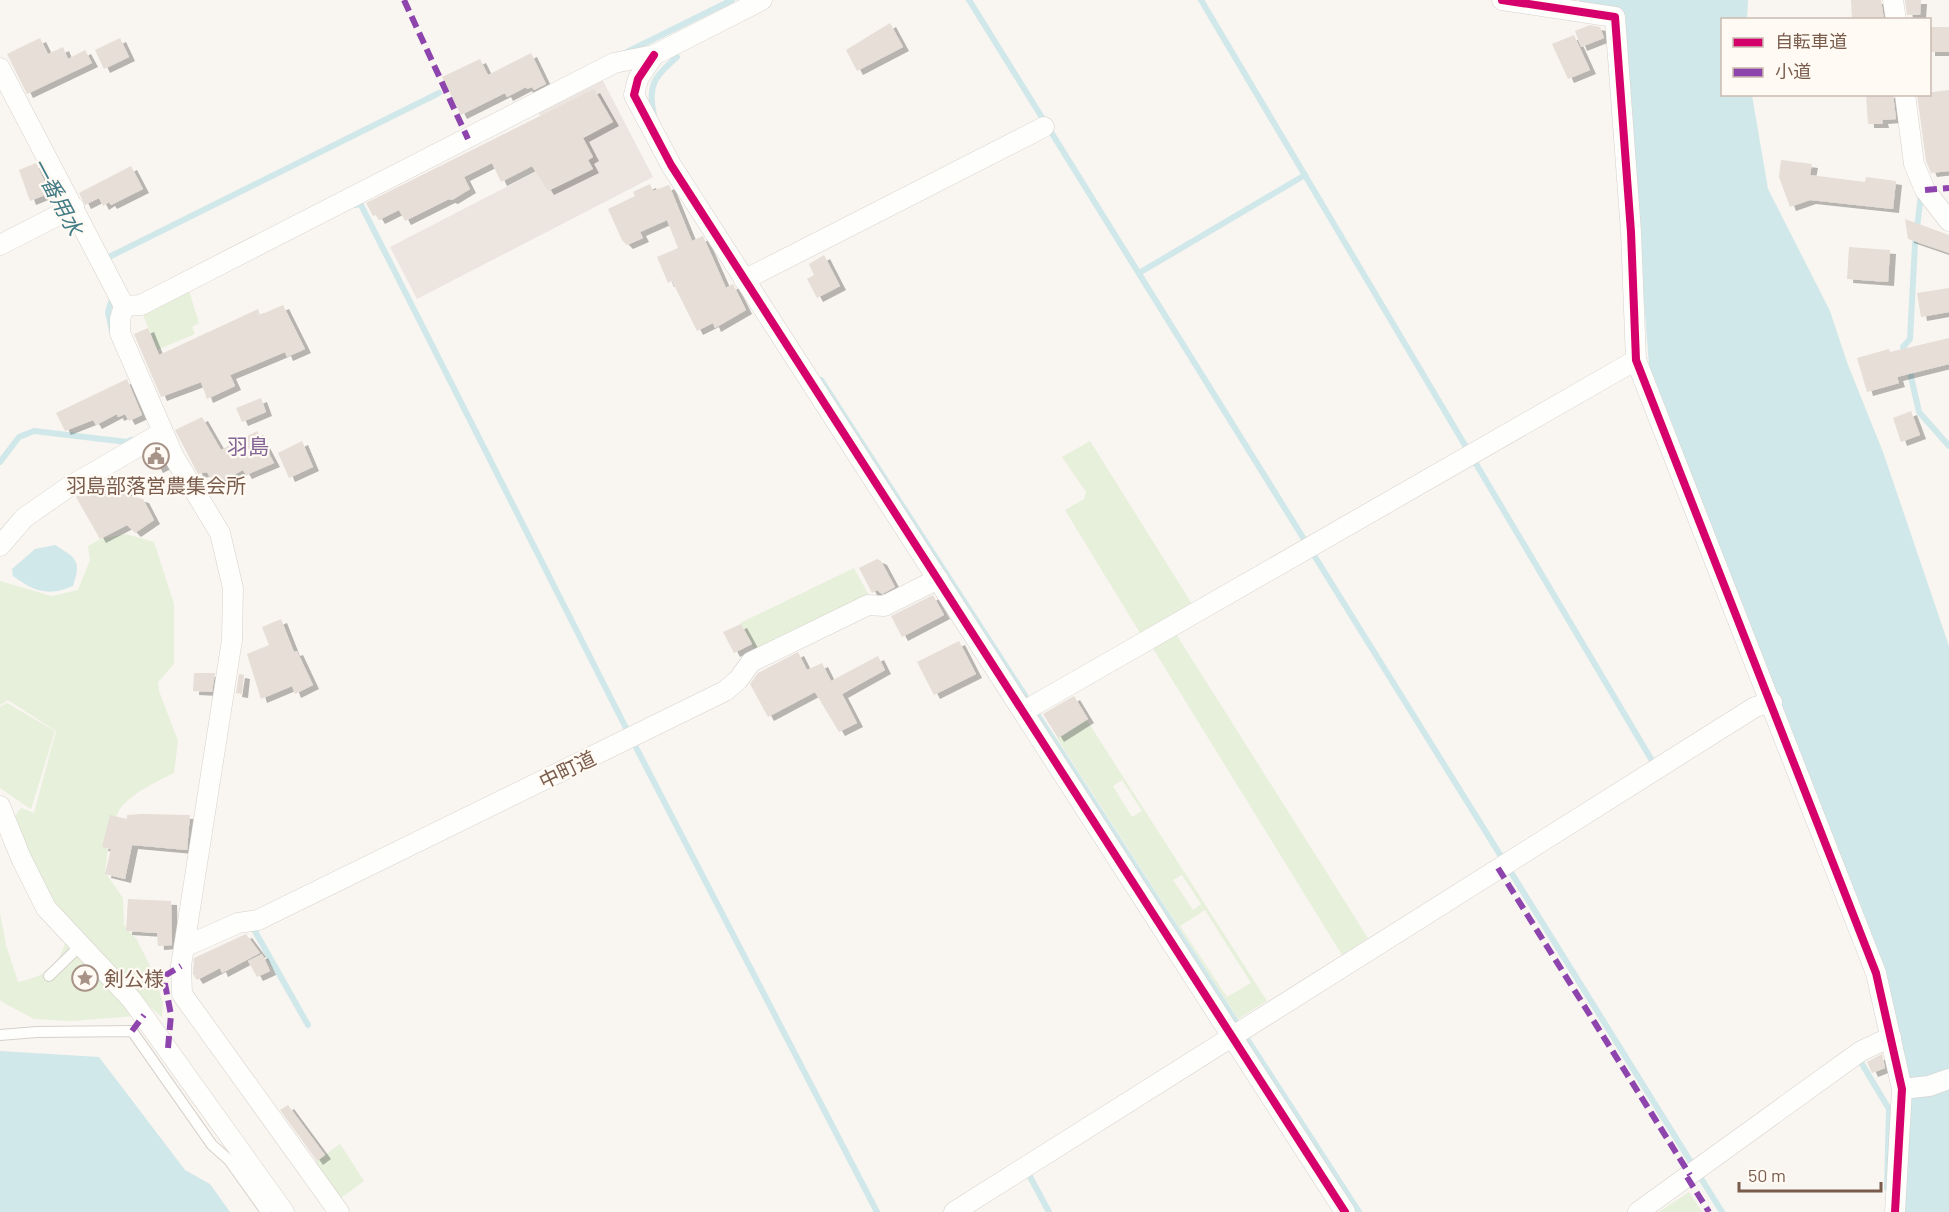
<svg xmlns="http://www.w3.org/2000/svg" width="1949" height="1212" font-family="Barlow,'Noto Sans JP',sans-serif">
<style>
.industrial{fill:#ede5e0}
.green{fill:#e7f0db;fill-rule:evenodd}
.water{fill:#d0e8ea}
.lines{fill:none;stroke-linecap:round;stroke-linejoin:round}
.stream{stroke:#d0e8ea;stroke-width:6}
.building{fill:#e6ded7;filter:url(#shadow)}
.service-casing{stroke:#d7d1cb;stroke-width:12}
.minor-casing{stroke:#d7d1cb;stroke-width:21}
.service{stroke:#fefefd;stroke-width:10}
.minor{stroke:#fefefd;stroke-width:20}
.quiet{stroke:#8e44ad;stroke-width:6;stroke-dasharray:12 6;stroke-linecap:butt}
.cycleway-casing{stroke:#fffaf3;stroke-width:11}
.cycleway{stroke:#d6006c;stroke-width:8}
.labels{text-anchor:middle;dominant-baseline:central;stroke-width:4.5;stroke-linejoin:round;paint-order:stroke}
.poi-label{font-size:20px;fill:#7a5c4d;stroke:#fffaf3}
.street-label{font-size:20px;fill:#7a5c4d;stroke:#fffaf3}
.water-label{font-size:21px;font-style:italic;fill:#437c86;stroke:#fffaf3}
.neighbourhood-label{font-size:21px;fill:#846695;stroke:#fffaf3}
</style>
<defs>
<filter id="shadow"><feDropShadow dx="6" dy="4" stdDeviation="0" flood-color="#0004"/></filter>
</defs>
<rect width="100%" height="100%" fill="#f9f5f0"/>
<polygon class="industrial" points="601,77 653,177 417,299 390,247 562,158 537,110"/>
<g class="green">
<polygon points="189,291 199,323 192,327 195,334 157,350 143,314"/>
<polygon points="1090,441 1192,604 1140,633 1065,510 1084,499 1086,492 1062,457"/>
<path d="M126,534L154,542L174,604V664L158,682L159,691L178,741L174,773C159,780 129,795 120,809C109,825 108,853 105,872L123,898L124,925L137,940L154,974L163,1003L162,1017C128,989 92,955 64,919C42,890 28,854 12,821L21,808L34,813L56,731L8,700L0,705V581L52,596L78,590L90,560L88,546L100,539Z"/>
<polygon points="854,568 871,599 756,653 740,623"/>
<polygon points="1176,634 1368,938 1342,955 1152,647"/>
<polygon points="7,703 55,731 31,809 0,788 0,707"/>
<path d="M1086,719L1267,1001L1238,1019L1057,738ZM1122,780L1142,811L1132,817L1113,786ZM1182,875L1201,904L1193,910L1173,880ZM1205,910L1251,983L1227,997L1180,926Z"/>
<path d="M0,913L6,945L18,982C48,975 58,968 67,937L137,1016L71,1021L34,1019L2,1002L0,1000Z"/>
<polygon points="340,1144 364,1181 337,1201 311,1165"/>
<polygon points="1689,1192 1702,1212 1659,1212"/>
</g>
<g class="water">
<polygon points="1579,0 1748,0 1747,19 1722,20 1722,94 1752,95 1768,189 1830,311 1848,365 1883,452 1949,646 1949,1212 1903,1212 1908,1079 1888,981 1649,365 1621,11 1580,3"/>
<path d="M55,545C76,558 82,560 73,586C47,597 34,591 13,576L12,569L35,549Z"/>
<polygon points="0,1051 99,1057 185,1170 210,1184 230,1212 0,1212"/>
</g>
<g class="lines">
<g class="stream">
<polyline points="969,0 1722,1212"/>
<polyline points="1201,0 1654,764"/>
<polyline points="625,53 732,0"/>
<path d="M654,115C647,85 655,76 677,57"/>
<polyline points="356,205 360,203 628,732 877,1212"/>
<polyline points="105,259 439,93"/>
<polyline points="1139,273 1305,175"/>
<polyline points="111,302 108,312 112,331"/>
<polyline points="1906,355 1903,347 1910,339 1915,244 1921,195"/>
<polyline points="1909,368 1919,412 1949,446"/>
<polyline points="821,380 1359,1212"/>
<polyline points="0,462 19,437 34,431 127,442 131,440"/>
<polyline points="252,926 308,1025"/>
<polyline points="1859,1059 1889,1109 1887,1188"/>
<polyline points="1028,1173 1049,1212"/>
</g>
</g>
<g class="building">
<polygon points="1851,0 1881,0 1884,20 1852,20"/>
<polygon points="1905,0 1921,0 1920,15 1907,15"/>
<polygon points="890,23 903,47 857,71 846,50"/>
<polygon points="1590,25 1600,27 1604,38 1581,47 1575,31"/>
<rect x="1929" y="27" width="20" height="25"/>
<polygon points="1574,35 1590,70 1568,79 1552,44"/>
<polygon points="40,38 48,54 63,47 68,59 85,50 92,63 27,94 7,54"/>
<polygon points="120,38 129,57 104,69 95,50"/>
<polygon points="531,53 546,84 534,90 532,87 527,89 526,87 507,97 505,93 461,115 442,77 480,59 488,75"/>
<polygon points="594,89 613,122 583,138 593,157 588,160 593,169 548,191 532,166 501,182 492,163 464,177 470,189 452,200 449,199 405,221 399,210 379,220 376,215 373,216 366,203"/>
<polygon points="1949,90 1949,171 1931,173 1926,161 1917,94"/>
<polygon points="1866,94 1893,94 1896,119 1882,120 1883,124 1868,124"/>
<polygon points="1781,160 1812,164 1810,175 1865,182 1866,177 1896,181 1893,209 1810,200 1790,207 1779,177"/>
<polygon points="36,163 50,193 30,201 19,170"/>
<polygon points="131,166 143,189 111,205 109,202 103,206 99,198 85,205 79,193"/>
<polygon points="650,184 653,191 669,185 692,241 703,236 726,288 733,284 746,310 715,328 713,323 697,331 672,281 668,283 657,257 678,248 667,220 640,232 643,238 627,245 622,240 608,209 635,196 633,192"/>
<polygon points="1905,219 1949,235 1949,253 1908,239"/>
<polygon points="1849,247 1890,250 1888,282 1847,279"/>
<polygon points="824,255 840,286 817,298 807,279 814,275 809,264"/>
<polygon points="1949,288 1949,312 1921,317 1917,293"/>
<polygon points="283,305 305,349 287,357 285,352 230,375 235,386 207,399 201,382 161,397 134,334 148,328 159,355 258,309 260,315"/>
<polygon points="1949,338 1949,364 1897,377 1899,383 1867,392 1857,358 1889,349 1890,352"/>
<polygon points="127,379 142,415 129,421 125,414 118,417 117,414 96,425 93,420 65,431 56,413"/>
<polygon points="261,398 266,412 242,422 236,408"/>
<polygon points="1911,411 1920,435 1901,442 1893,418"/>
<polygon points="202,417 221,450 257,431 274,463 246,475 243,470 214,485 207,472 198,474 175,430"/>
<polygon points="302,441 313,467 289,478 278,453"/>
<polygon points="157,449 165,465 157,469 149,454"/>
<polygon points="100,482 103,487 119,492 127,488 131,496 143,499 154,520 135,533 127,525 100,539 76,497"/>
<polygon points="877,559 881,561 895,587 882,594 877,590 872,593 859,568"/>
<polygon points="933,595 944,615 902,637 891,616"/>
<polygon points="281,619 294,652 297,651 313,685 295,694 292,686 261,699 247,654 269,645 262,627"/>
<polygon points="741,624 752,644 734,653 723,632"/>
<polygon points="959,641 976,674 934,695 917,662"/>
<polygon points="798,652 807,670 822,663 831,681 878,656 885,670 842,694 857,723 839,732 815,692 768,717 750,684 758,673"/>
<polygon points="194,673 215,673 212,692 193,691"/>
<polygon points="239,674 244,675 242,694 236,693"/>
<polygon points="1074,696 1088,719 1058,738 1043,714"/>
<polygon points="142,814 190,815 187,850 132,845 125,879 105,874 111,849 102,847 110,815 127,819 127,815"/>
<polygon points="128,899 171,901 172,945 158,946 157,933 126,931"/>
<polygon points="246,934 260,953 222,973 220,968 197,980 193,974 194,958"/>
<polygon points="262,954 270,971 257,977 248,961"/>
<polygon points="1882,1054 1885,1068 1872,1073 1867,1062"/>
<polygon points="288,1105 325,1155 317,1161 280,1110"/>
</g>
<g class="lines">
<g class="service-casing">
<g id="service">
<polyline points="49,976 81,945"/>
<polyline points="0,1035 37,1032 132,1031 212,1145 229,1160 266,1212"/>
</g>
</g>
<g class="minor-casing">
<g id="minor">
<polyline points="1502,0 1615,17 1631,232 1636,360 1876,973 1902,1089 1895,1212"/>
<polyline points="1893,0 1896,20"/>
<polyline points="654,55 638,79 634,95 671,165 1345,1212"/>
<polyline points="0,68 124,306"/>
<polyline points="1905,94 1914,164 1925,190 1949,221"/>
<polyline points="0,245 74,207"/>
<polyline points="744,280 1044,127"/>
<polyline points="124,306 120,319 120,333 174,457 220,533 233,588 232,640 181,966 182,994 339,1212"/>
<polyline points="124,306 141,305 614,63 654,55 762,0"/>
<polyline points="0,546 24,518 67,488 163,432"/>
<polyline points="1024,711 1636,360"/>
<polyline points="0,806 21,858 46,908 132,1000 284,1212"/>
<polyline points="184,947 238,923 258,920 725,691 738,680 751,662 868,605 884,606 938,579"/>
<polyline points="1902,1089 1929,1086 1949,1079"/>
<polyline points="954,1212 1755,707 1772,702"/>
<polyline points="1638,1212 1861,1051 1891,1037"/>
</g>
</g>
<use href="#service" class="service"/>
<use href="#minor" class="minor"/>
<g class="quiet">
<polyline points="404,0 468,139"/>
<polyline points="1925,190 1949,188"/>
<polyline points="1498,868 1690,1175"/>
<polyline points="132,1031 144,1015"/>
<polyline points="168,1048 171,1015 165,984 166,975 181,966"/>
<polyline points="1687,1177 1709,1212"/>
</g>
<g class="cycleway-casing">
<g id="cycleway">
<polyline points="1502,0 1615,17 1631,232 1636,360 1876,973 1902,1089 1895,1212"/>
<polyline points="654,55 638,79 634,95 671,165 1345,1212"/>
</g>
</g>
<use href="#cycleway" class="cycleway"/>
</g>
<defs>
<g id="civic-ring" transform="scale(1.35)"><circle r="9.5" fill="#fffaf3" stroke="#a69286" stroke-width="1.5"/><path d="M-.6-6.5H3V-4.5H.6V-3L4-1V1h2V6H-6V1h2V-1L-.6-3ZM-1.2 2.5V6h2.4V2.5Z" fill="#a69286"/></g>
<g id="sight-ring" transform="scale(1.35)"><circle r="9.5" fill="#fffaf3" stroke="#a69286" stroke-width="1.5"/><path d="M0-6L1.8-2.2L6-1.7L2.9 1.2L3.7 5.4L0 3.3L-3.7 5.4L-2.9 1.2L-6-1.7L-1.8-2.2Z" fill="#a69286"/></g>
</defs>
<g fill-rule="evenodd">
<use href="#civic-ring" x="156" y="456"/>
<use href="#sight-ring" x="85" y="978"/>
</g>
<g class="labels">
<g class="poi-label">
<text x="156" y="485">羽島部落営農集会所</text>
<text x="104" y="978" text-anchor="start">剣公様</text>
</g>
<g class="street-label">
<text transform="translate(567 769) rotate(-26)">中町道</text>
</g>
<g class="water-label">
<text transform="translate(58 196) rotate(62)">一番用水</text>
</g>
<g class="neighbourhood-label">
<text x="248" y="445">羽島</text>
</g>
</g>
<rect x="1721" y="18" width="210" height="78" fill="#fffaf3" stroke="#cabbb1" stroke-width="1.5"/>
<rect x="1733" y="38" width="30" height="9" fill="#d6006c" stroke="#cabbb1" stroke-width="1.5"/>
<text x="1775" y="48" font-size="18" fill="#7a5c4d">自転車道</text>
<rect x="1733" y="68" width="30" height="9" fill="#8e44ad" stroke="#cabbb1" stroke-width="1.5"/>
<text x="1775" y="78" font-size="18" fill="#7a5c4d">小道</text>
<path d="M1739 1182v9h142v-9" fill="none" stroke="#7a5c4d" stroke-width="3"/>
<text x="1748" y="1182" font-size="18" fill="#7a5c4d" stroke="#fffaf3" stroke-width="4.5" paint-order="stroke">50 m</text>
</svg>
